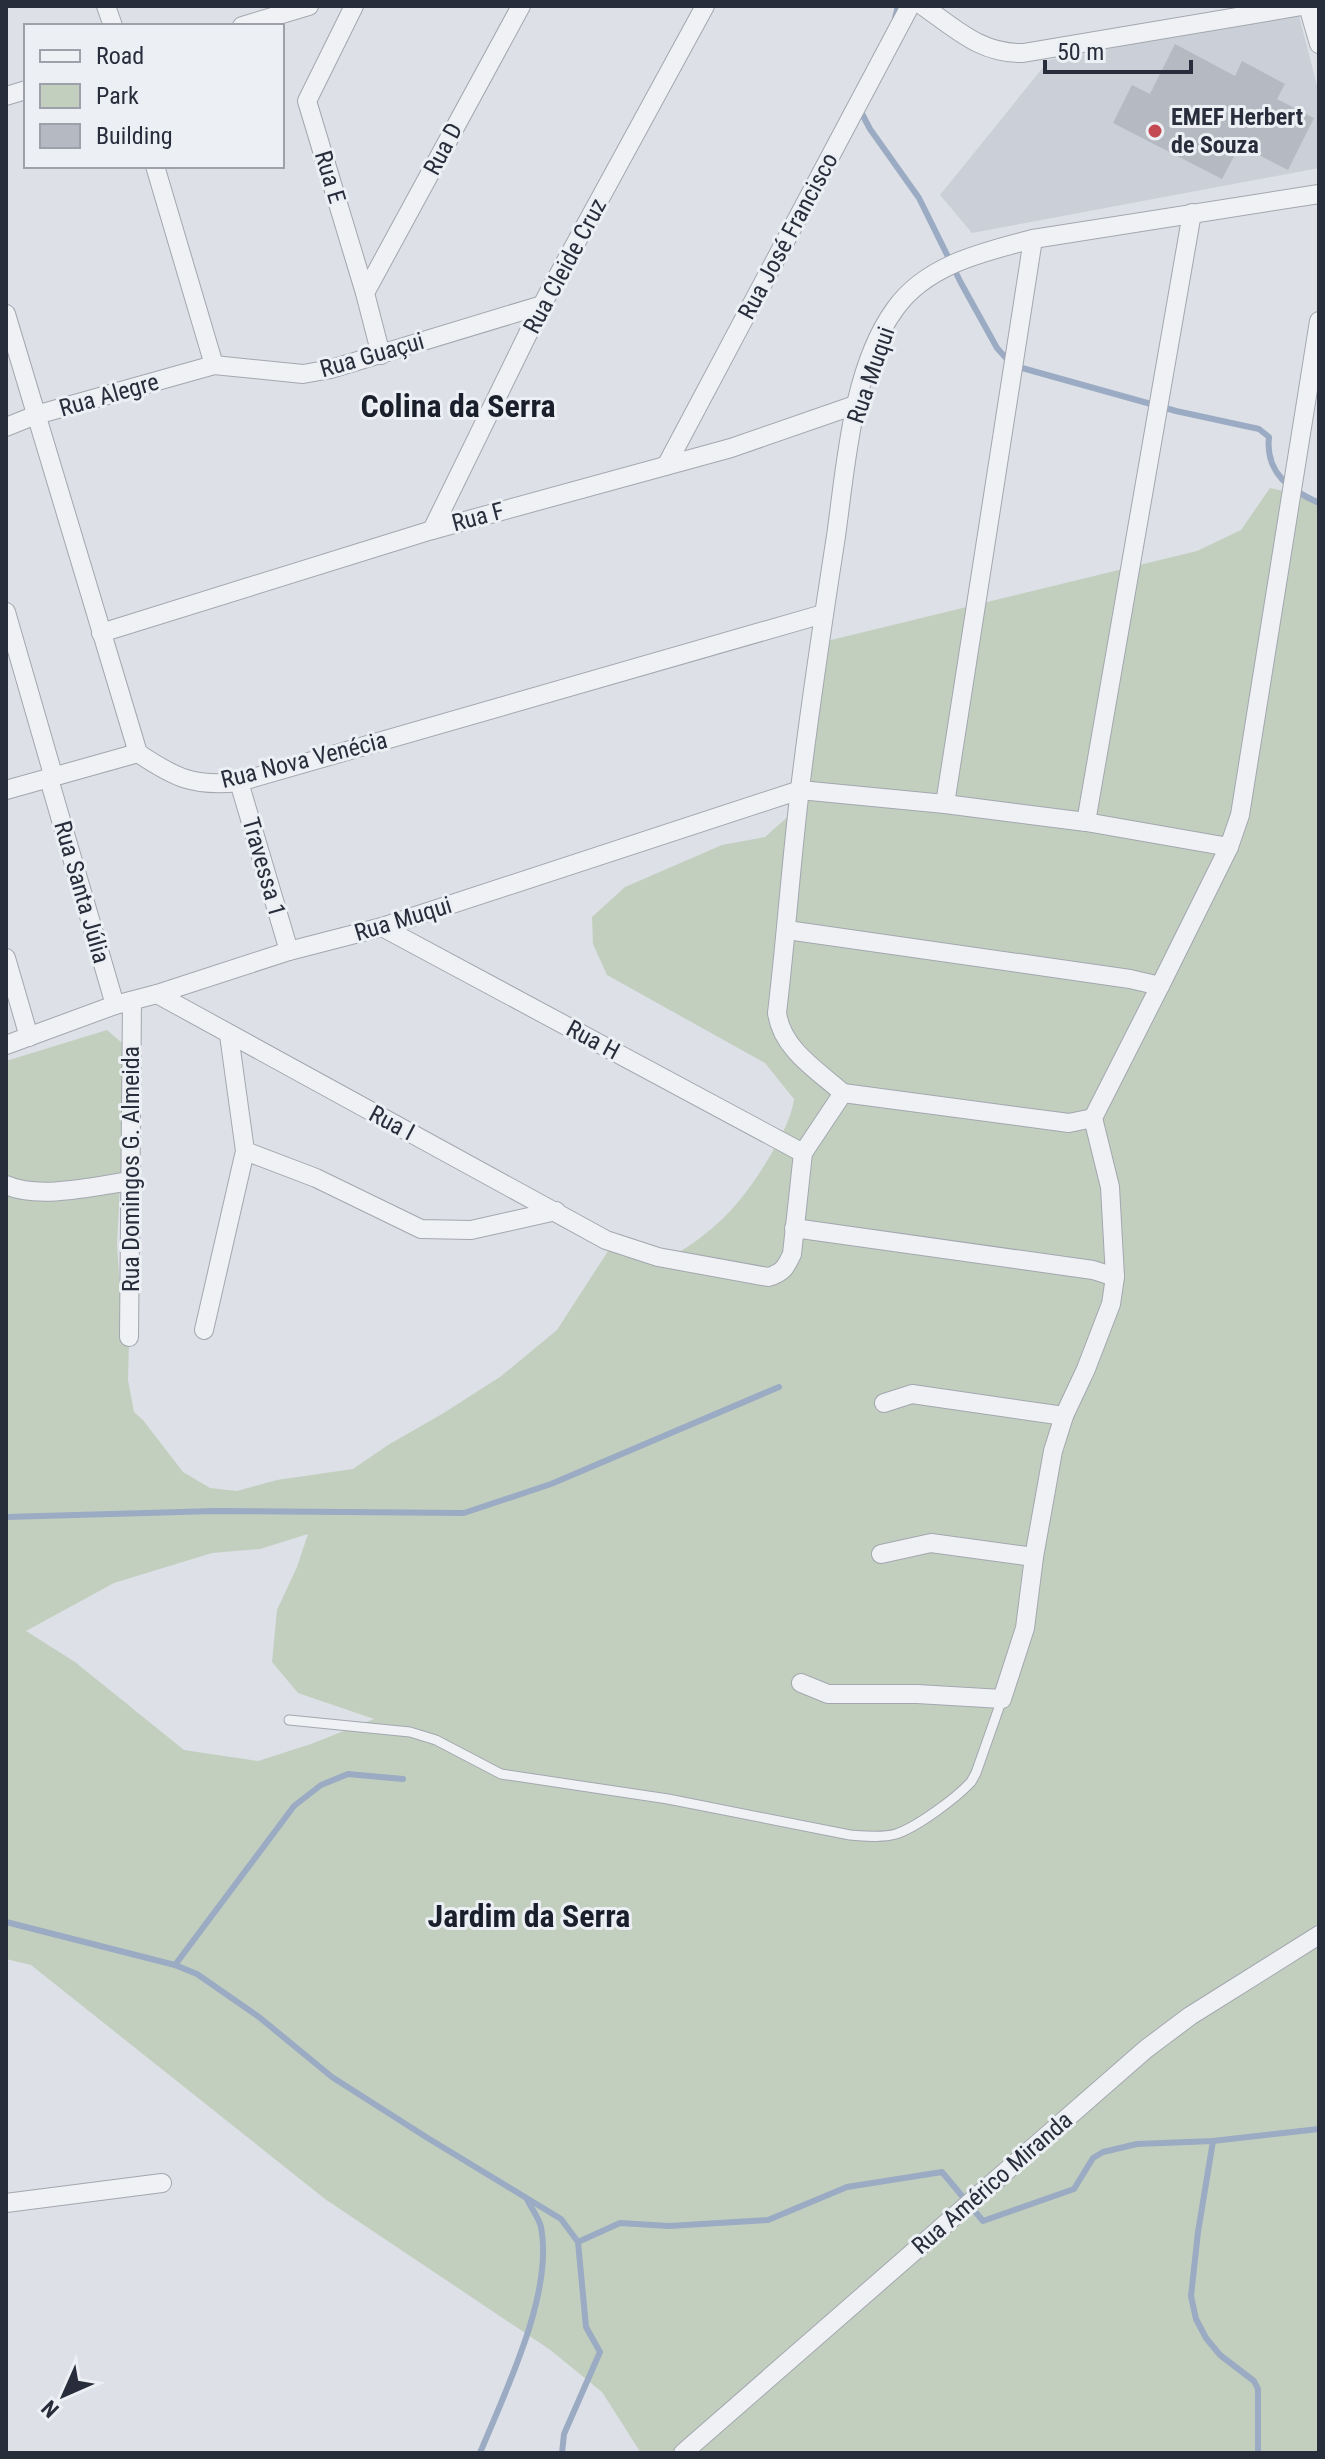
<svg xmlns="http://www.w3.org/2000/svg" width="1325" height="2459" font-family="'Roboto Condensed',sans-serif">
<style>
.built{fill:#cbcfd7}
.green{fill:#c2cfbf;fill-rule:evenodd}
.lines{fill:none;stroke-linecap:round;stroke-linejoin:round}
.stream{stroke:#9aabc3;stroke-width:6}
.building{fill:#b5b9c2}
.service-casing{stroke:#a3a7af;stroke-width:11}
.minor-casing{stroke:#a3a7af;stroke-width:20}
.service{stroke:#eff1f4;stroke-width:9}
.minor{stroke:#eff1f4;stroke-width:18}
.poi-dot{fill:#c34a53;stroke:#eceff4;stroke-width:3}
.labels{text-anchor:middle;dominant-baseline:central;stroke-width:6;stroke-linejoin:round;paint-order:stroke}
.poi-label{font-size:24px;font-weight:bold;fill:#282d3b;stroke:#eceff4;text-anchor:start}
.street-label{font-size:24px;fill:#282d3b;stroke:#eceff4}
.district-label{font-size:32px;font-weight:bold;fill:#1a1f2c;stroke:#eceff4}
</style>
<rect width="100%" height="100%" fill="#dde0e6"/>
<polygon class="built" points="1298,12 1319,93 1319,168 972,233 940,195 1049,60"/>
<path class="green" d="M1270,488L1319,499V2453H641L602,2392L549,2349L325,2199L31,1965L6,1959V1061L107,1030L122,1043L124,1105L117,1245L122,1317L129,1343L128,1380L134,1412L143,1420L183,1472L210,1488L237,1491L277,1480L353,1469L388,1445L442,1414L500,1377L557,1330L610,1248C623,1252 639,1260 652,1261C677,1262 723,1221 738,1202C757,1180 791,1127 794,1099L765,1063L607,975L593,944L592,917L625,887L722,845L765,837L792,813L827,641L1197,551L1241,530ZM308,1534L297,1567L277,1610L272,1662L298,1693L374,1719L311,1744L258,1761L184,1750L75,1662L26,1631L114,1583L212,1553L260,1549Z"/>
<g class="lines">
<g class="stream">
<polyline points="895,18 898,6"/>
<path d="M860,110L870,129L919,198L961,283L997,348L1005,357L1022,368L1176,411L1259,429L1269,437C1265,473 1290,490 1319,503"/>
<polyline points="6,1517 215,1511 464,1513 551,1484 779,1387"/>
<polyline points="6,1922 175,1965 197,1974 259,2017 332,2077 426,2137 561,2219 578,2242 586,2327 600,2352 564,2434 562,2453"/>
<polyline points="175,1965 294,1806 321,1785 348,1774 403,1779"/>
<polyline points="1213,2141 1198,2232 1191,2296 1196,2319 1206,2338 1220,2355 1254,2381 1258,2389 1258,2453"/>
<polyline points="578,2242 620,2223 669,2226 768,2220 847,2187 942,2172 983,2221 1074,2189 1093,2158 1103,2152 1137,2144 1213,2141 1319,2129"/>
<path d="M480,2453C505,2392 554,2293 541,2227C539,2218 531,2208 527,2199"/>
</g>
</g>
<polygon class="building" points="1175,44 1235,76 1242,61 1285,84 1277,99 1314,118 1288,170 1240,145 1222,179 1113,123 1132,85 1150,94"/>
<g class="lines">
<g class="service-casing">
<path id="service" d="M289,1720L410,1732L436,1740L501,1774L668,1799L850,1835C865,1836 882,1838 896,1834C917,1827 955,1799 971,1782L976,1773L1002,1699"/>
</g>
<g class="minor-casing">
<g id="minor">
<polyline points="106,6 113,26"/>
<polyline points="354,6 307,101 365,293 381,355"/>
<path d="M923,6C956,29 981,54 1023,53L1302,6"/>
<polyline points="1308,6 1319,44"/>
<polyline points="242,26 309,6"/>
<polyline points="6,96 26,90"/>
<polyline points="155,166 214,365"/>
<polyline points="365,293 521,6"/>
<path d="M6,314L138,753C175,778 194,787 239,782L823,614"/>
<polyline points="6,427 36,415 214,365 303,374 331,369 542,305"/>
<polyline points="666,466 910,6"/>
<polyline points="432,530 542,305 705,6"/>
<polyline points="6,612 54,778"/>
<polyline points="101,633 432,530 731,448 855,405"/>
<polyline points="49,779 115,1005"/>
<polyline points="239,782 289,951"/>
<polyline points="6,790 138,753"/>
<polyline points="945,804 1033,239"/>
<polyline points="1086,822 1192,213"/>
<polyline points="382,927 803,1153"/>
<polyline points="787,930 1130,979 1160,986 1093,1118 1069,1123 843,1093"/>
<polyline points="6,958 29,1037"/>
<polyline points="1160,986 1229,847"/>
<path d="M157,994L606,1240L658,1257L768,1277C783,1273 786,1267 792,1254L803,1153L843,1093C817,1070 782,1049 777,1013C786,938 791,863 800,789C810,705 823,620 836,536C846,465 852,368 895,309C926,265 983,252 1033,239L1319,194"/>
<polyline points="6,1045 115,1005 157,994 289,951 382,927 800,790 945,804 1086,822 1229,847 1240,815 1319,321"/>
<polyline points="1093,1118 1110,1187 1115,1277"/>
<polyline points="245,1151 316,1178 421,1229 471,1230 556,1211"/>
<path d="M6,1185C40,1200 95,1186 131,1181"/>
<polyline points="794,1228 1093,1270 1115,1277 1111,1304 1086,1369 1064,1416 1053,1451 1034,1557 1025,1628 1002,1699 917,1694 828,1694 801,1683"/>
<polyline points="204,1330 245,1151 229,1035"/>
<polyline points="129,1337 132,1001"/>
<polyline points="884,1403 912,1394 1064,1416"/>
<polyline points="881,1554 931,1543 1034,1557"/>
<polyline points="6,2203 162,2183"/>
<polyline points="683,2453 1146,2049 1190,2016 1319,1935"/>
</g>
</g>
<use href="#service" class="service"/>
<use href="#minor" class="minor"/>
</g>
<circle class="poi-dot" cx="1155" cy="131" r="8"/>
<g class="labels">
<g class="poi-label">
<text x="1171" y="117">EMEF Herbert<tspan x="1171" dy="28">de Souza</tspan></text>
</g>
<g class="street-label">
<text transform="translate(443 149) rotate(-62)">Rua D</text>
<text transform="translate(330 177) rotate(73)">Rua E</text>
<text transform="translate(788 236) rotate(-62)">Rua José Francisco</text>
<text transform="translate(565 266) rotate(-62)">Rua Cleide Cruz</text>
<text transform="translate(372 355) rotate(-16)">Rua Guaçui</text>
<text transform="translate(871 375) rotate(-71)">Rua Muqui</text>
<text transform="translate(109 395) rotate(-16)">Rua Alegre</text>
<text transform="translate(478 517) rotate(-15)">Rua F</text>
<text transform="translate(304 760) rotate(-14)">Rua Nova Venécia</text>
<text transform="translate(264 867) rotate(74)">Travessa 1</text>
<text transform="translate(82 892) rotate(74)">Rua Santa Júlia</text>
<text transform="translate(403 919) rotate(-17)">Rua Muqui</text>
<text transform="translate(593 1040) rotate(28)">Rua H</text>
<text transform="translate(392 1123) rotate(28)">Rua I</text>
<text transform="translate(131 1169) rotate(-90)">Rua Domingos G. Almeida</text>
<text transform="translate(992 2183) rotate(-41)">Rua Américo Miranda</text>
</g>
<g class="district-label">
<text x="458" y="406">Colina da Serra</text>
<text x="529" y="1916">Jardim da Serra</text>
</g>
</g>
<rect width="1325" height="2459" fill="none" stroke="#282d3b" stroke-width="16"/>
<rect x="24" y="24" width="260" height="144" fill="#eceff4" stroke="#9ea1aa" stroke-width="2"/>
<rect x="40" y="50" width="40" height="12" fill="#eff1f4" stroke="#9ea1aa" stroke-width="2"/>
<text x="96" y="64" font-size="24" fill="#282d3b">Road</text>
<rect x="40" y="84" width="40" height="24" fill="#c2cfbf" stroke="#9ea1aa" stroke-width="2"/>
<text x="96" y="104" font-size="24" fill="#282d3b">Park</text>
<rect x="40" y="124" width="40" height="24" fill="#b5b9c2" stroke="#9ea1aa" stroke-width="2"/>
<text x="96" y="144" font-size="24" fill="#282d3b">Building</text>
<g transform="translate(64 2395) rotate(225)" stroke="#eceff4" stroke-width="6" paint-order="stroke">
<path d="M0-6L14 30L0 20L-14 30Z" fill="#282d3b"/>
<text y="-12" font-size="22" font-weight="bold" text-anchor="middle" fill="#282d3b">N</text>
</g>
<path d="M1045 60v12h146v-12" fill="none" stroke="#282d3b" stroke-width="4"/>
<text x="1057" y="60" font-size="24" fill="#282d3b" stroke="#eceff4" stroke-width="6" paint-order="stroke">50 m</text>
</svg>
